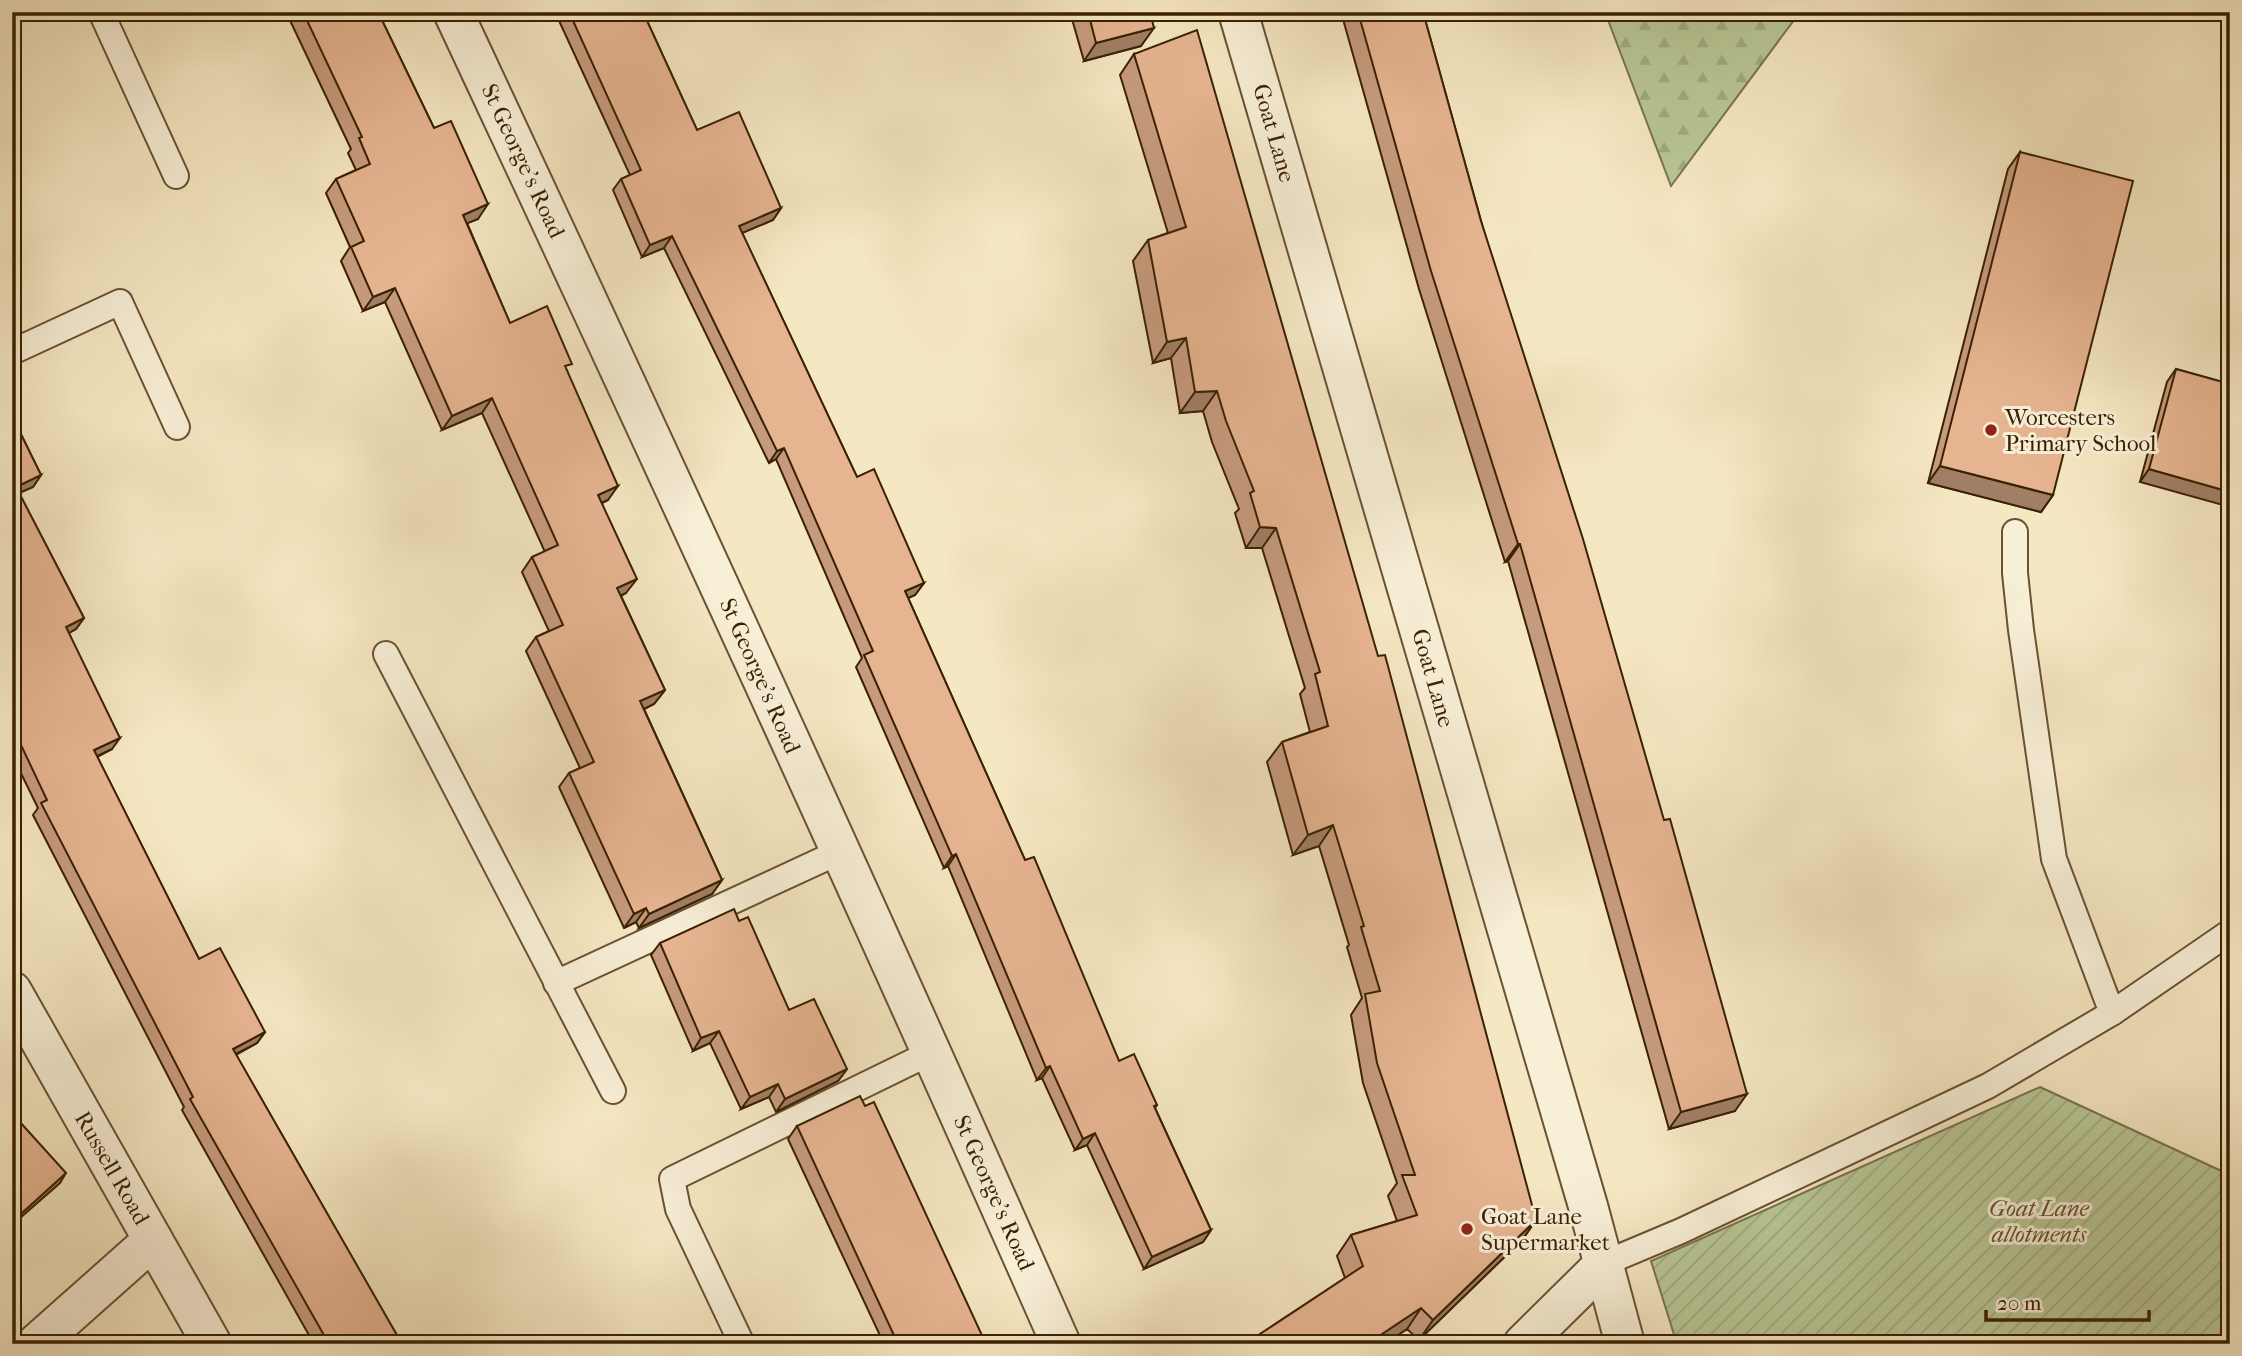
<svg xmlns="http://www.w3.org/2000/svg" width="2242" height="1356" font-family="'IM FELL French Canon',serif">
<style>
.forest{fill:url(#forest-firs);stroke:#79744c;stroke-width:2}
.garden{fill:url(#garden-furrows);stroke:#79744c;stroke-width:2}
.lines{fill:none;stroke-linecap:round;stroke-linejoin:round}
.service-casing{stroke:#695232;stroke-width:28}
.minor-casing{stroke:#695232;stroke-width:42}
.service{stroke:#f8efd7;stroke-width:24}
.minor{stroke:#f8efd7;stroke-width:38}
.wall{fill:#c69b7d;stroke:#3a2102;stroke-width:2}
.shaded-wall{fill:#a17e66;stroke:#3a2102;stroke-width:2}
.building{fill:#e6b491;stroke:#3a2102;stroke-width:2}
.poi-dot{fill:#8f2418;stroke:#f8efd7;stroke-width:2.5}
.labels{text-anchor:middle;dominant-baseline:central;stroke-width:6;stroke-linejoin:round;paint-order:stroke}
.street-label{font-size:23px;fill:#3a2102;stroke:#f8efd7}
.poi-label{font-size:23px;fill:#3a2102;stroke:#f8efd7;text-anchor:start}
.park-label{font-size:23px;font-style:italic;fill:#60532e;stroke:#f8efd7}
</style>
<defs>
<pattern id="forest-firs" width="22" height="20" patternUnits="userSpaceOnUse" patternTransform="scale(1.75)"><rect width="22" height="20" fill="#b8c695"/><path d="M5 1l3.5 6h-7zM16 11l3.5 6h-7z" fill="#9faa7f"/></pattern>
<pattern id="garden-furrows" width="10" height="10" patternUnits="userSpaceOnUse" patternTransform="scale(1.75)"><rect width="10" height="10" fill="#b8c695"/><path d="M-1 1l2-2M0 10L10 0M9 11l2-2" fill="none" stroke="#9faa7f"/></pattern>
</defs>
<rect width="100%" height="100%" fill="#f5e7c2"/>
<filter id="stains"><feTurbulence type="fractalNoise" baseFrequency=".00286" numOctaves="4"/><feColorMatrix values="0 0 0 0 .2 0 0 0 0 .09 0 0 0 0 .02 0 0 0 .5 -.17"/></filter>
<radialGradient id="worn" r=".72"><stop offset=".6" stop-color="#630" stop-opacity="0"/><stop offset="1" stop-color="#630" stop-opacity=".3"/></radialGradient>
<polygon class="forest" points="1605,12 1800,12 1671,186"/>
<polygon class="garden" points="2040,1087 2230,1175 2230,1344 1677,1344 1651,1261"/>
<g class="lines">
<g class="service-casing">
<g id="service">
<polyline points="101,12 176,176"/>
<polyline points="12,352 120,302 177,427"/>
<polyline points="2015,532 2015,573 2021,630 2054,859 2112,1013"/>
<polyline points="386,654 613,1091"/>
<polyline points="556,983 839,852"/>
<polyline points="1605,1263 1681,1231 1988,1086 2112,1013 2230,932"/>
<polyline points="742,1344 678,1209 672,1179 930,1053"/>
</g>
</g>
<g class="minor-casing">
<g id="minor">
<path d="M453,12C660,454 864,897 1061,1344"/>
<polyline points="1238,12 1588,1206 1625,1344"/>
<polyline points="12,991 212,1344"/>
<polyline points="36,1344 153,1240"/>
<polyline points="1523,1344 1605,1263"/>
</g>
</g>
<use href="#service" class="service"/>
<use href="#minor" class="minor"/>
</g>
<g class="wall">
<polygon points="286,12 378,12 478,219 467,223 510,323 567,370 608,500 602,503 626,593 621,596 665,690 654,704 644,709 722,880 712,894 639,928 636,922 624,928 559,787 569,773 580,768 526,651 536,637 549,631 522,572 532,557 545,552 482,413 442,430 385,302 363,311 341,261 350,247 326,193 336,179 356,170 348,153 351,149"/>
<polygon points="555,12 643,12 697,130 781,208 773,220 742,233 857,477 924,583 915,595 908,598 1025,860 1119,1061 1157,1105 1155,1108 1211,1230 1203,1242 1144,1269 1087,1145 1075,1150 1042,1078 1037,1080 948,866 944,868 856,667 862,658 776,459 769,463 664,248 642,257 613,190 621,179 630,175"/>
<polygon points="1070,12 1150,12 1141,46 1084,61"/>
<polygon points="1341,12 1423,12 1481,221 1735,1111 1669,1129 1508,561 1505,562 1419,289"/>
<polygon points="1134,54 1536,1220 1522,1240 1419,1340 1407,1329 1384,1344 1245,1344 1345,1278 1337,1256 1351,1235 1397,1221 1388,1196 1397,1183 1363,1083 1351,1015 1362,998 1347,947 1349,945 1319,846 1293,855 1267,762 1282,742 1310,732 1300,694 1305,688 1262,548 1246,548 1235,513 1239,509 1212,442 1203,411 1180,413 1171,358 1153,363 1133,261 1148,240 1168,233 1120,75"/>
<polygon points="2020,152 2053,495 2041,512 1928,483 2008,169"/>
<polygon points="2176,369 2230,384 2140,482 2167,382"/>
<polygon points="12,416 41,475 33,487 19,493 84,618 76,629 69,633 112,749 97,757 199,959 265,1032 257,1043 236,1055 402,1344 415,1344 314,1344 182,1110 184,1107 33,815 38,808 12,755"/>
<polygon points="739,921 789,1010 847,1069 838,1081 776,1112 769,1097 741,1109 710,1043 693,1051 651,955 660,943"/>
<polygon points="797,1126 986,1344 884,1344 788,1139"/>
</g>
<g class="shaded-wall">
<polygon points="1154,28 1141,46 1084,61 1096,43"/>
<polygon points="488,204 478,219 453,229 463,215"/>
<polygon points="781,208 773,220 730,238 739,226"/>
<polygon points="672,236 664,248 642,257 650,245"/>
<polygon points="395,288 385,302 363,311 373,297"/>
<polygon points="1186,338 1171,358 1153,363 1167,342"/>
<polygon points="1217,391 1203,411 1180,413 1195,392"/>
<polygon points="492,398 482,413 442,430 452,416"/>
<polygon points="784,448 776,459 769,463 777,451"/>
<polygon points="1940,466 2053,495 2041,512 1928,483"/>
<polygon points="2149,469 2230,492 2230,507 2140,482"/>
<polygon points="41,475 33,487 12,496 16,487"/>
<polygon points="618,486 608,500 588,509 598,495"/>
<polygon points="1260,527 1276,528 1262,548 1246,548"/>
<polygon points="1518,544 1520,544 1508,561 1505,562"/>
<polygon points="637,579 626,593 607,602 617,588"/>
<polygon points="924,583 915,595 897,603 905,591"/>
<polygon points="84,618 76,629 58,639 66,627"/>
<polygon points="665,690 654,704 630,716 640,701"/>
<polygon points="120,738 112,749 85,762 94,750"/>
<polygon points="1333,825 1319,846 1293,855 1308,835"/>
<polygon points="956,854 948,866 944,868 952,856"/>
<polygon points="722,880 712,894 639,928 649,914"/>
<polygon points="646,908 636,922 624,928 634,914"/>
<polygon points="719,1031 710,1043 693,1051 701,1038"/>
<polygon points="265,1032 257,1043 224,1060 233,1049"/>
<polygon points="1050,1066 1042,1078 1037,1080 1046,1068"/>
<polygon points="847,1069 838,1081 776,1112 785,1099"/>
<polygon points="778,1084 769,1097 741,1109 750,1097"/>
<polygon points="1747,1094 1735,1111 1669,1129 1681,1112"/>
<polygon points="1095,1133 1087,1145 1075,1150 1083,1139"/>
<polygon points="66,1173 60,1183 12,1225 12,1222"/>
<polygon points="1536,1220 1522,1240 1419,1340 1433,1320"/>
<polygon points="1211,1230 1203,1242 1144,1269 1152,1257"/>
<polygon points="1421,1308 1407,1329 1384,1344 1367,1344"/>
</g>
<g class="building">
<polygon points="303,12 378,12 434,128 451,121 488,204 463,215 510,323 547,306 572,364 565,366 618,486 598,495 637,579 617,588 665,690 640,701 722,880 649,914 646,908 634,914 569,773 594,762 536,637 563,625 532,557 558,545 492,398 452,416 395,288 373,297 351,247 364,241 336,179 370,164 359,138 362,137"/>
<polygon points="569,12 643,12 697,130 739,112 781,208 739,226 857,477 874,469 924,583 905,591 1025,860 1034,857 1119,1061 1134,1054 1157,1105 1154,1106 1211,1230 1152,1257 1095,1133 1083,1139 1050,1066 1046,1068 956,854 952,856 864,655 873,651 784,448 777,451 672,236 650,245 621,179 641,170"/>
<polygon points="1088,12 1150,12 1154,28 1096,43"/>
<polygon points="1358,12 1423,12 1481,221 1583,539 1664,820 1670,819 1747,1094 1681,1112 1520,544 1518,544 1431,271"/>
<polygon points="1197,30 1378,656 1385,655 1536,1220 1433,1320 1421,1308 1367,1344 1245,1344 1363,1266 1351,1235 1417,1215 1402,1175 1415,1175 1377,1063 1365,994 1380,991 1361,927 1364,926 1333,825 1308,835 1282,742 1328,726 1315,674 1320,672 1276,528 1260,527 1250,493 1254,491 1226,421 1217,391 1195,392 1186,338 1167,342 1148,240 1186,227 1134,54"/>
<polygon points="2020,152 2133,181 2053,495 1940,466"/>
<polygon points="2176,369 2230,384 2230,492 2149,469"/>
<polygon points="12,416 41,475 16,487 84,618 66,627 120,738 94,750 199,959 220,948 265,1032 233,1049 402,1344 411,1338 415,1344 329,1344 190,1099 193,1097 41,803 47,800 12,726"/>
<polygon points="734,909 739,921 748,917 789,1010 814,999 847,1069 785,1099 778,1084 750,1097 719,1031 701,1038 660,943"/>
<polygon points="860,1096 865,1106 874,1102 986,1344 898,1344 797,1126"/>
<polygon points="19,1121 66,1173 12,1222 12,1128"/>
</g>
<g class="poi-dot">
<circle cx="1991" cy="430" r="7"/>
<circle cx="1467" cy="1229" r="7"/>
</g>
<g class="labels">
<g class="street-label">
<text transform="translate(1274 133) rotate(74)">Goat Lane</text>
<text transform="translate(523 161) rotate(65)">St George's Road</text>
<text transform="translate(760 676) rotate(66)">St George's Road</text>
<text transform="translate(1433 678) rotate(74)">Goat Lane</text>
<text transform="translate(112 1168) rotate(60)">Russell Road</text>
<text transform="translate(994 1193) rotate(66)">St George's Road</text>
</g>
<g class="poi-label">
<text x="2005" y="417">Worcesters<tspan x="2005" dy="26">Primary School</tspan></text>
<text x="1481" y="1216">Goat Lane<tspan x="1481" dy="26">Supermarket</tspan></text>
</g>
<g class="park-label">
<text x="2039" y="1208">Goat Lane<tspan x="2039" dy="26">allotments</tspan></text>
</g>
</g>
<rect width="2242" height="1356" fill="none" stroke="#f5e7c2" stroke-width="42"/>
<rect x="14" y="14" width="2214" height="1328" fill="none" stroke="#3a2102" stroke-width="3.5"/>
<rect x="21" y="21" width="2200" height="1314" fill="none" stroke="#3a2102" stroke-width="2"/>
<path d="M1986 1310v10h163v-10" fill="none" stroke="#3a2102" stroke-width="3.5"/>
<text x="1997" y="1310" font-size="21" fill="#3a2102" stroke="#f8efd7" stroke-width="5" paint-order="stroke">20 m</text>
<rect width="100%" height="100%" filter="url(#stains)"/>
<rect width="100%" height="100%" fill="url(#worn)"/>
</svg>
